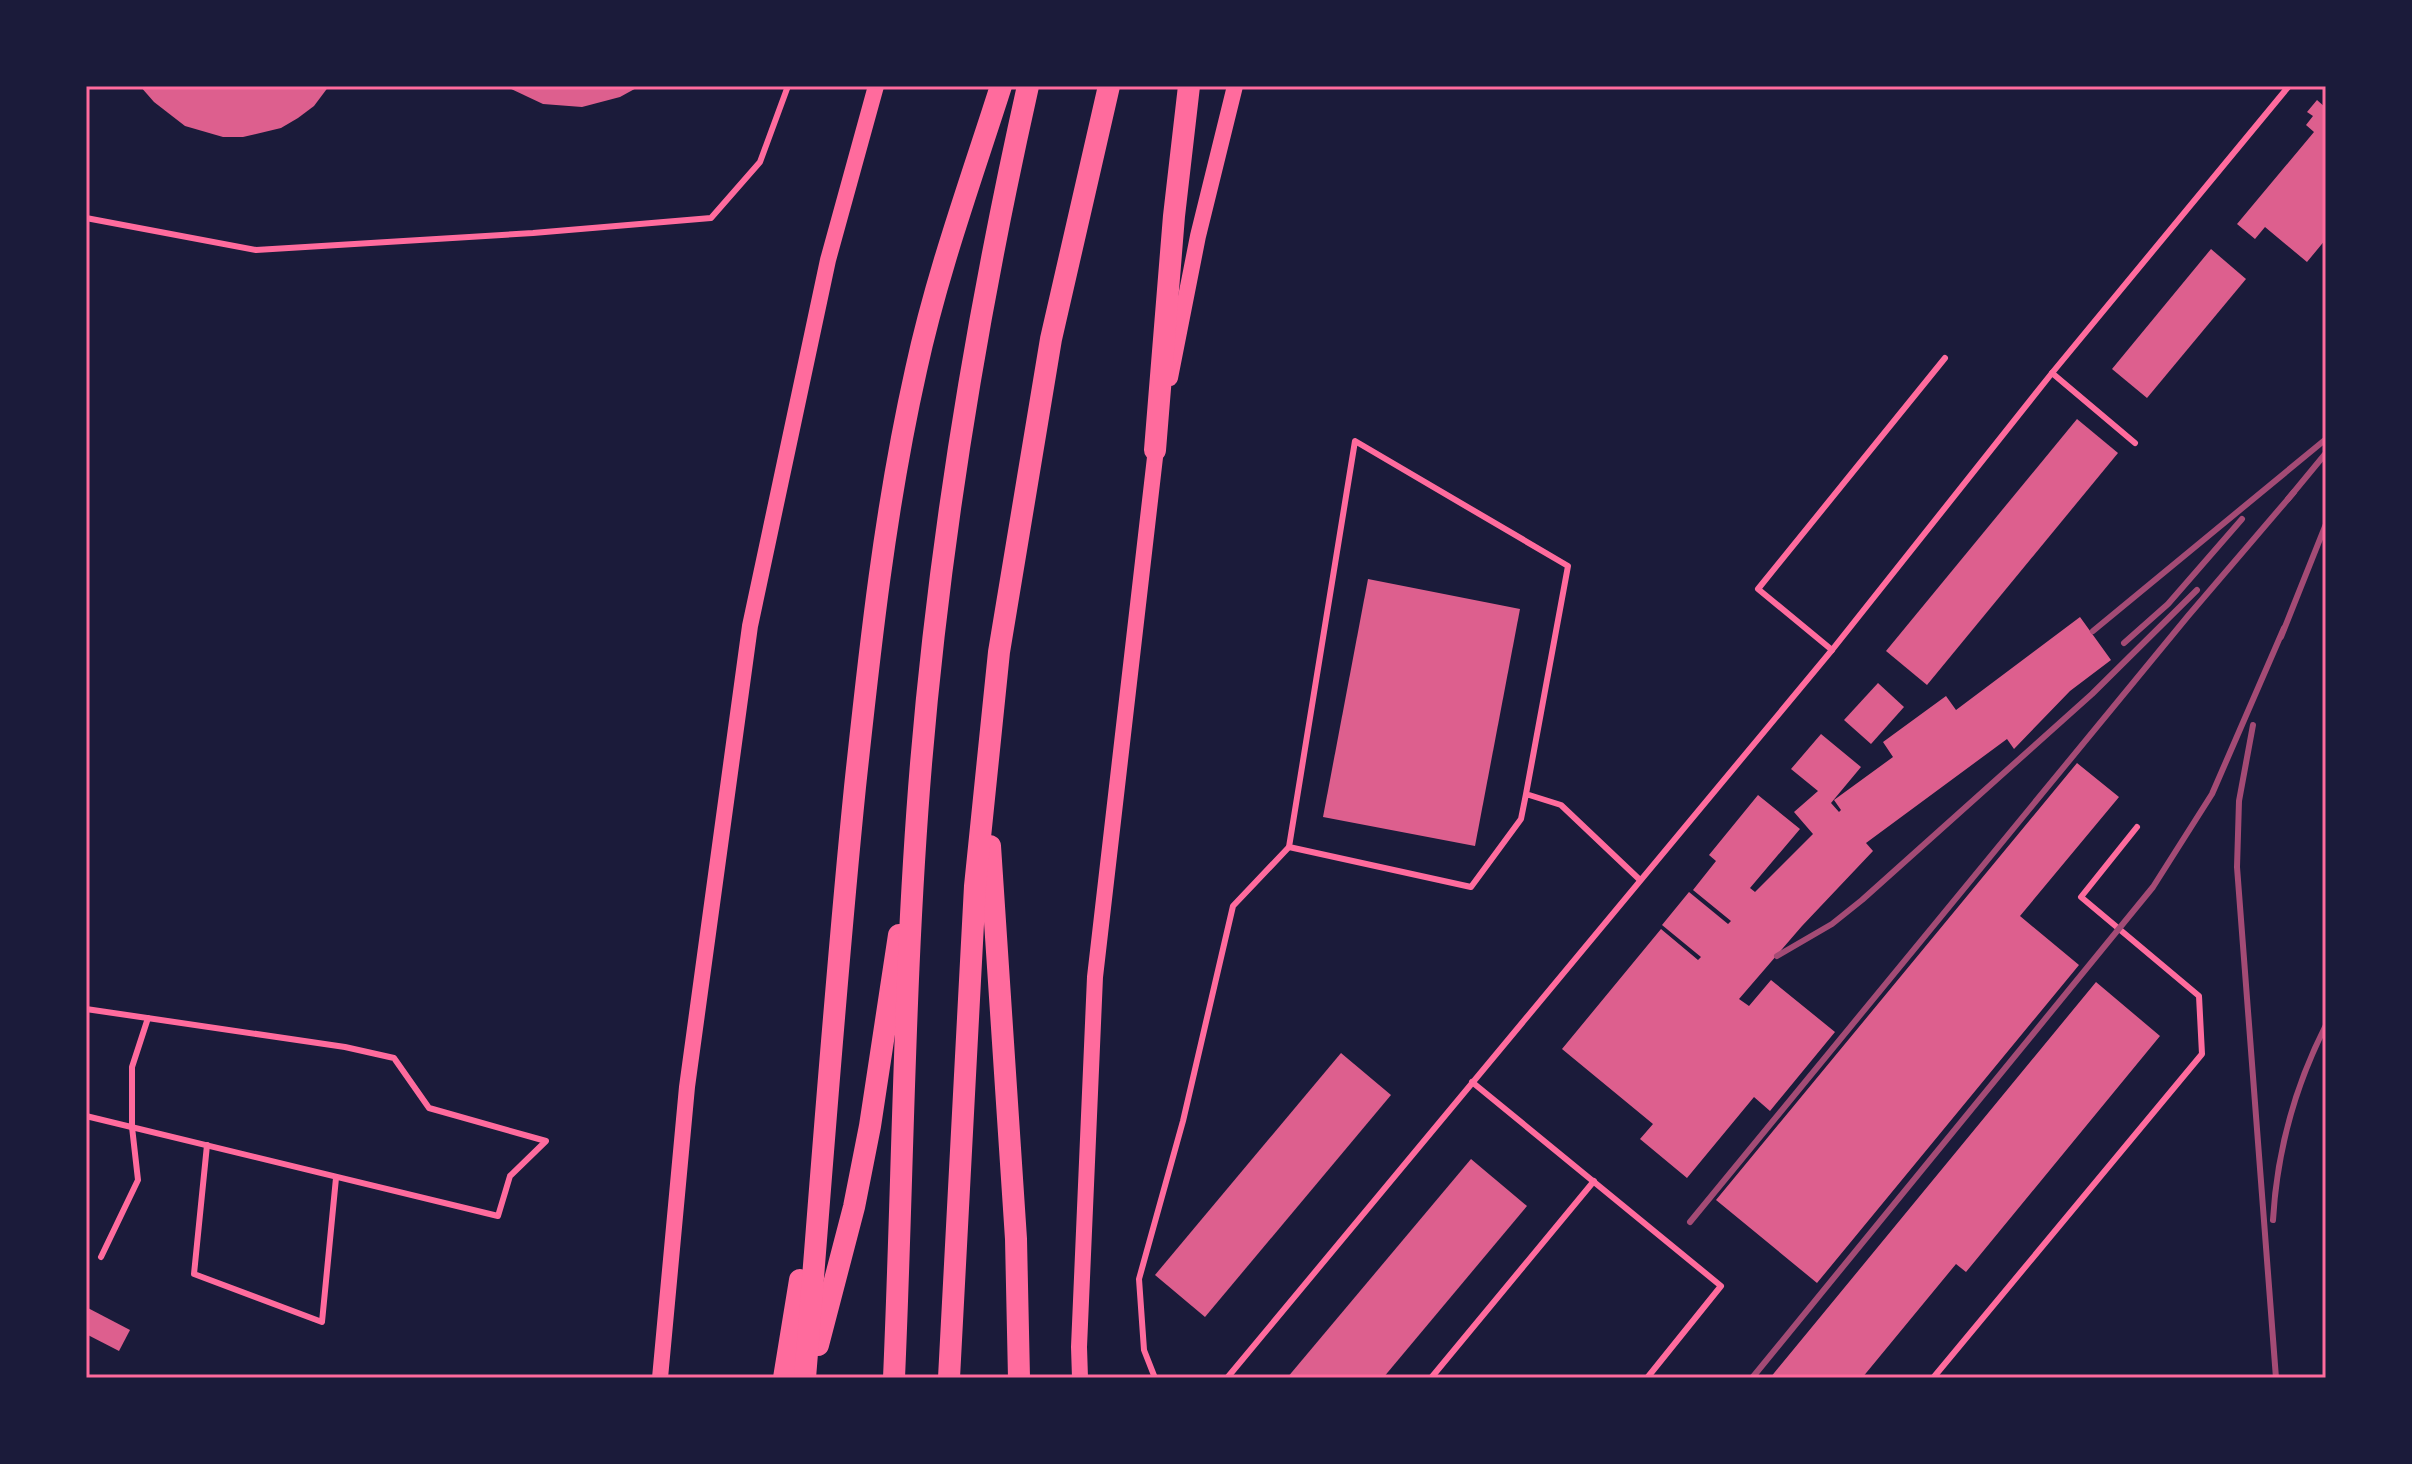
<svg xmlns="http://www.w3.org/2000/svg" width="2412" height="1464" font-family="Mulish,sans-serif">
<style>
.building{fill:#dd5f8e}
.lines{fill:none;stroke-linecap:round;stroke-linejoin:round}
.service{stroke:#ff6b9d;stroke-width:6}
.secondary{stroke:#ff6b9d;stroke-width:16}
.motorway{stroke:#ff6b9d;stroke-width:22}
.rail{stroke:#a44b75;stroke-width:6}
.neatline{fill:none;stroke:#ff6b9d;stroke-width:3}
</style>
<rect width="100%" height="100%" fill="#1b1b3a"/>
<g class="building">
<polygon points="140,86 329,86 314,106 298,118 281,128 243,137 223,137 185,126 154,102"/>
<polygon points="505,86 640,86 620,97 582,107 543,104"/>
<polygon points="2317,100 2326,108 2326,239 2307,262 2265,227 2255,239 2237,224 2314,132 2306,125 2313,116 2307,112"/>
<polygon points="2211,249 2246,279 2147,398 2112,369"/>
<polygon points="2077,419 2118,453 1927,685 1886,651"/>
<polygon points="1368,579 1520,609 1475,846 1323,817"/>
<polygon points="2080,617 2111,660 2070,691 2014,749 2007,739 1866,843 1873,851 1802,926 1739,999 1749,1006 1771,980 1835,1032 1770,1111 1754,1097 1687,1178 1640,1139 1653,1124 1562,1049 1661,929 1698,960 1701,957 1662,925 1689,892 1728,924 1731,921 1693,890 1716,861 1709,855 1758,795 1800,829 1750,888 1755,892 1813,834 1794,812 1818,791 1791,769 1821,734 1861,767 1831,803 1839,812 1841,810 1834,800 1893,757 1883,742 1946,696 1956,710"/>
<polygon points="1878,683 1904,707 1871,744 1844,720"/>
<polygon points="2077,763 2119,797 2020,916 2079,965 1817,1283 1716,1200"/>
<polygon points="2096,982 2160,1036 1966,1272 1956,1264 1862,1378 1770,1378"/>
<polygon points="1341,1053 1391,1095 1205,1317 1155,1275"/>
<polygon points="1471,1159 1527,1206 1383,1378 1287,1378"/>
<polygon points="86,1307 130,1330 119,1351 86,1334"/>
</g>
<g class="lines">
<g class="service">
<polyline points="86,218 256,250 533,233 711,218 760,162 788,86"/>
<polyline points="2052,373 2135,443"/>
<polyline points="1832,650 1758,589 1945,358"/>
<polyline points="1526,794 1521,819 1471,887 1289,847 1355,441 1568,566 1526,794 1561,805 1640,880"/>
<polyline points="86,1009 345,1047 394,1058 429,1108 546,1141 510,1176 498,1216 86,1116"/>
<polyline points="1472,1082 1721,1286 1647,1378"/>
<polyline points="207,1145 194,1274 322,1322 336,1178"/>
<polyline points="101,1257 138,1180 132,1127 132,1067 148,1018"/>
<polyline points="1155,1378 1144,1350 1139,1279 1183,1121 1233,906 1289,847"/>
<polyline points="1227,1378 1832,650 2052,373 2289,86"/>
<polyline points="1431,1378 1594,1181"/>
<polyline points="1933,1378 2202,1054 2199,996 2081,897 2137,827"/>
</g>
<g class="secondary">
<polyline points="1170,378 1198,236 1235,86"/>
<polyline points="660,1378 687,1087 750,626 828,260 876,86"/>
<polyline points="1080,1378 1079,1347 1095,977 1157,440"/>
</g>
<g class="motorway">
<polyline points="1155,450 1174,216 1189,86"/>
<polyline points="990,846 1016,1239 1019,1378"/>
<polyline points="818,1345 854,1207 870,1126 899,935"/>
<polyline points="784,1378 800,1280"/>
<path d="M805,1378C821,1181 835,984 855,787C870,647 885,508 916,370C937,273 971,180 1001,86"/>
<path d="M894,1378C903,1173 904,968 921,764C940,536 978,309 1028,86"/>
<polyline points="949,1378 975,886 999,652 1051,339 1109,86"/>
</g>
<g class="rail">
<polyline points="2288,499 2326,453"/>
<polyline points="2093,631 2326,439"/>
<polyline points="2281,637 2326,524"/>
<polyline points="2124,643 2168,604 2242,519"/>
<polyline points="2253,725 2239,801 2237,867 2276,1378"/>
<polyline points="1777,956 1832,924 1862,900 2092,694 2197,590"/>
<path d="M2273,1220C2277,1150 2294,1088 2326,1025"/>
<polyline points="1690,1222 2188,616 2294,492"/>
<polyline points="1752,1378 2153,887 2212,794 2284,628"/>
</g>
</g>
<rect width="2412" height="1464" fill="none" stroke="#1b1b3a" stroke-width="176"/>
<rect x="88" y="88" width="2236" height="1288" class="neatline"/>
</svg>
